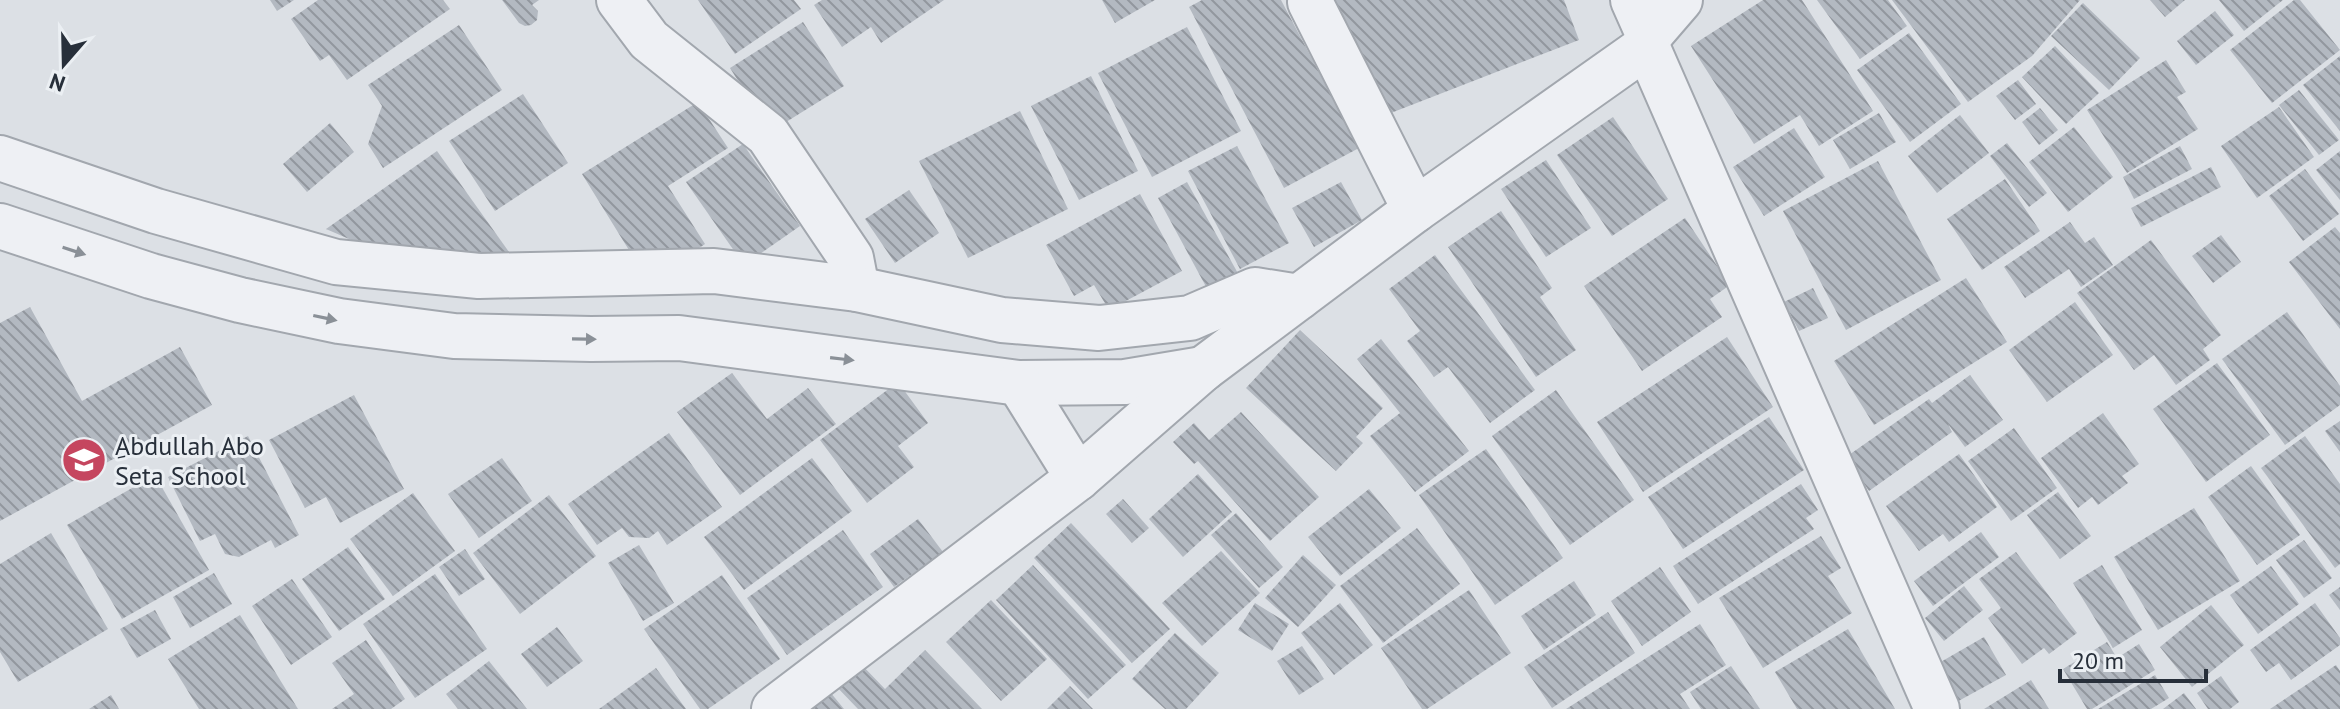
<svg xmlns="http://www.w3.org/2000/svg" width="2340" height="709" font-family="'PT Sans',sans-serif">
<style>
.building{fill:url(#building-back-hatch)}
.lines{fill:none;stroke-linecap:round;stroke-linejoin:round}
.minor-casing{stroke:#a2a7ae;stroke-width:48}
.minor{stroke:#eef0f4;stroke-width:44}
.oneway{fill:#8a9097}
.labels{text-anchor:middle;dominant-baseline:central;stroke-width:6;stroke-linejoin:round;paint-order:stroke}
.poi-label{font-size:26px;fill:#272f3a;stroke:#ebeff3;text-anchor:start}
</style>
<defs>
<pattern id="building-back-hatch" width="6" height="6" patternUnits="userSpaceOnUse" patternTransform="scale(2)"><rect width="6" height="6" fill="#b3b9c1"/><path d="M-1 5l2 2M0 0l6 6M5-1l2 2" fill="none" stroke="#92979e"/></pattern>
</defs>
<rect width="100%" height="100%" fill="#dce0e5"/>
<g class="building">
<polygon points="270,0 294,0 277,11"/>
<polygon points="318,0 443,0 450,9 347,80 329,55 320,61 291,19"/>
<polygon points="502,0 539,0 532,5 538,11 537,20 531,25 525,26 519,23"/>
<polygon points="698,0 794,0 801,9 735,54"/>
<polygon points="822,0 944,0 881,43 871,27 842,47 814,5"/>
<polygon points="1102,0 1155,0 1115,23"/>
<polygon points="1202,0 1281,0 1359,148 1284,188 1189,7"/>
<polygon points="1331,0 1564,0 1579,40 1378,118"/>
<polygon points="1763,0 1802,0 1873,111 1819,146 1800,115 1754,144 1691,46"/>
<polygon points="1817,0 1888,0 1907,26 1860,59"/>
<polygon points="1892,0 2080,0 2032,56 1968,102"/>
<polygon points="2150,0 2185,0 2165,17"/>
<polygon points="2219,0 2283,0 2244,31"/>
<polygon points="2294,0 2300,0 2340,50 2272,103 2230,50"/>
<polygon points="2083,3 2140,58 2109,90 2051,36"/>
<polygon points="2215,11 2234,35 2196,65 2177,41"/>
<polygon points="803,22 844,86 770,132 730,68"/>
<polygon points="459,25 502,90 383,168 368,144 382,106 368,85"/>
<polygon points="1187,27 1241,131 1152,177 1098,73"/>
<polygon points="1909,33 1961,104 1910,142 1857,70"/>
<polygon points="2055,46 2099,93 2066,124 2022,77"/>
<polygon points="2340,56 2340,131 2303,85"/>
<polygon points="2166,60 2186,92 2177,97 2198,129 2127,173 2087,110"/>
<polygon points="1091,76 1138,171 1079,200 1031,106"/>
<polygon points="2018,80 2036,104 2015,120 1996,96"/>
<polygon points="2299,90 2339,140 2319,155 2279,105"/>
<polygon points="523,94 568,163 495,211 449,141"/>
<polygon points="698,102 728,148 668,186 705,244 690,254 632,255 582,174"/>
<polygon points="2279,107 2314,157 2257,198 2221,146"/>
<polygon points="2040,108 2058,130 2039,145 2022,122"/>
<polygon points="1020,111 1068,209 968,258 919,161"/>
<polygon points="1879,113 1896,142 1850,169 1833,140"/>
<polygon points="1960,115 1989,153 1937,193 1908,156"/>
<polygon points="1613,117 1668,199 1612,236 1557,155"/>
<polygon points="330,123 354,152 307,192 283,164"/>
<polygon points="2074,127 2113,177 2068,212 2029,162"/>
<polygon points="1794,128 1825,177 1764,216 1733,167"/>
<polygon points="2007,143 2047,193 2029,207 1990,156"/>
<polygon points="743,144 800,226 744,265 686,182"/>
<polygon points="1237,146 1289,243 1240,269 1188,171"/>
<polygon points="2180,146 2192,169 2134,199 2123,177"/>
<polygon points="437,151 509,252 465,257 356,242 326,229"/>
<polygon points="2340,151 2340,200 2316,170"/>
<polygon points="1546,160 1591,228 1546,257 1501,189"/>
<polygon points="1878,161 1941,280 1846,330 1783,211"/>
<polygon points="2211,167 2221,187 2141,227 2131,208"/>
<polygon points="2305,169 2339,214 2303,241 2269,196"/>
<polygon points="2005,179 2040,231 1982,270 1947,219"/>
<polygon points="1187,182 1240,277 1210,294 1158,198"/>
<polygon points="1341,182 1362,220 1314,247 1292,208"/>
<polygon points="909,190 939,233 895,263 865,219"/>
<polygon points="1140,194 1182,271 1109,310 1094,285 1074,296 1046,245"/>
<polygon points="1501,211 1552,288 1540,297 1576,350 1536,377 1448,247"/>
<polygon points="1685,218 1730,285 1710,299 1722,317 1642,371 1584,286"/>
<polygon points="2070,222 2085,243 2094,237 2113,265 2081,287 2069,269 2025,298 2004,267"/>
<polygon points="2335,227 2340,233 2340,329 2289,262"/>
<polygon points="2221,235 2241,262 2213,283 2192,256"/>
<polygon points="2151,240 2221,335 2203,349 2210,360 2176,385 2154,355 2134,370 2077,293"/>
<polygon points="1435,255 1535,390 1490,423 1448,367 1434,377 1407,341 1420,331 1389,289"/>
<polygon points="1966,278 2007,342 1874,425 1834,361"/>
<polygon points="1813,288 1828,318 1799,331 1784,302"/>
<polygon points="2075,302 2113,355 2047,402 2009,350"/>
<polygon points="30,307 82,401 180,347 212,405 0,521 0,323"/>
<polygon points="2287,312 2340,386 2340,405 2285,445 2222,359"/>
<polygon points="1300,330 1383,408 1356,437 1363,443 1336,471 1246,388"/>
<polygon points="1727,337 1773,407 1643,492 1597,422"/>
<polygon points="1381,339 1469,451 1415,492 1370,436 1400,413 1357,359"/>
<polygon points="2217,363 2270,435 2206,482 2153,409"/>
<polygon points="732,373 767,419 808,388 836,424 740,495 677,412"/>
<polygon points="1970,375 2003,420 1965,447 1948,424 1952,432 1869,491 1846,457 1929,399 1932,403"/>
<polygon points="898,382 928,423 898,446 914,467 867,503 820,440"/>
<polygon points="1556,390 1634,500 1570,545 1492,436"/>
<polygon points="354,395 404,489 340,523 326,497 305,508 269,440"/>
<polygon points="1241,412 1319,497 1270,541 1198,461 1194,464 1173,442 1194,423 1209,440"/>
<polygon points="2103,413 2139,464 2122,476 2128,483 2098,505 2092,497 2078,508 2041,458"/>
<polygon points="1769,417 1804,470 1683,549 1648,497"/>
<polygon points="2340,421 2340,452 2325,431"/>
<polygon points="2014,428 2057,488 2011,521 1968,461"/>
<polygon points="669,433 722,507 667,545 658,531 649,538 629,537 622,528 597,545 568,504"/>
<polygon points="248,436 299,535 275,548 271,540 239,557 225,554 215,534 200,541 168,477"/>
<polygon points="2305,436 2340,484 2340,564 2335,568 2261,468"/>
<polygon points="1486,449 1563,558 1495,605 1419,495"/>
<polygon points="1959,454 1997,507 1949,542 1943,534 1919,551 1886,506"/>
<polygon points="502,458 532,501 479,538 448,494"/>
<polygon points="812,458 852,511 744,590 704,537"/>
<polygon points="2251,466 2300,535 2257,565 2208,497"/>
<polygon points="1198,474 1232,512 1183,557 1149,519"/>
<polygon points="155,475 209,570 122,619 67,525"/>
<polygon points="1801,484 1818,510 1806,518 1814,529 1698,604 1673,566"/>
<polygon points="1369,489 1401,528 1340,576 1308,537"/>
<polygon points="2058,492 2091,536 2060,559 2027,515"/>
<polygon points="413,493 455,551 393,596 350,539"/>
<polygon points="549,495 596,556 520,614 473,553"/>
<polygon points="1123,499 1149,528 1132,543 1106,514"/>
<polygon points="2194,508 2240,581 2158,630 2114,557"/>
<polygon points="1236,513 1283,567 1259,588 1211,535"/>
<polygon points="918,519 943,552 894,587 870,554"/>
<polygon points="1071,523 1170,629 1132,663 1034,558"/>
<polygon points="1417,528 1460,584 1383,643 1340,586"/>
<polygon points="843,530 883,587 787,655 747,598"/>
<polygon points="1981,532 1999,557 1933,606 1914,581"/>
<polygon points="51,533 108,629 18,682 0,652 0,564"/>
<polygon points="1821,536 1841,568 1828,576 1852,613 1763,668 1719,598"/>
<polygon points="2304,540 2332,578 2304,598 2276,560"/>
<polygon points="639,545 674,603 643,621 608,563"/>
<polygon points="348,547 385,599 339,631 302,579"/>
<polygon points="465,549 485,579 459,596 439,567"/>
<polygon points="1221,551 1260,593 1202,646 1162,603"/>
<polygon points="2016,552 2077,633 2049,654 2044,648 2022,664 1988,618 2001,608 1979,579"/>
<polygon points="1303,555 1336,585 1298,627 1265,598"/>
<polygon points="1033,565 1126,665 1088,699 996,600"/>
<polygon points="2102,565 2142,630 2113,648 2073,583"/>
<polygon points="2271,566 2299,604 2258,634 2230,595"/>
<polygon points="1660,567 1691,612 1642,646 1611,601"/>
<polygon points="214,573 232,604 190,628 173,597"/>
<polygon points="435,574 487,649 415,698 363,624"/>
<polygon points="722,575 780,659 708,709 700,709 644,629"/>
<polygon points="292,579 332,637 291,665 252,606"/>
<polygon points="1574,581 1596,615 1544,650 1521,616"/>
<polygon points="1964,586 1983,610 1944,641 1925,618"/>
<polygon points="2340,587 2340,610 2329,595"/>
<polygon points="1469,590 1511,653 1427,709 1422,709 1381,648"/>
<polygon points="991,600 1047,659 1001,701 946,642"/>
<polygon points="1255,603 1289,624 1272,651 1238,630"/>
<polygon points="1340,603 1373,645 1334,675 1301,633"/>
<polygon points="2315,603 2340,638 2340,645 2291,680 2279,663 2266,672 2250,650"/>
<polygon points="2211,605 2244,645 2192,687 2160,647"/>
<polygon points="155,610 171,639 137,658 120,629"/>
<polygon points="1608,612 1635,653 1552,708 1524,667"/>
<polygon points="240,615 298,709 199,709 168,659"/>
<polygon points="1700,624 1726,665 1680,694 1690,709 1566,709"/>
<polygon points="557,627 583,661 547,687 521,654"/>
<polygon points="1848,629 1895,709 1797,709 1775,672"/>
<polygon points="1175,633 1219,673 1186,709 1165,709 1132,679"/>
<polygon points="1984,637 2006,675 1953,704 1932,667"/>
<polygon points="366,640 405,699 391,709 332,709 354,694 332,663"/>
<polygon points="2107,642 2117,658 2139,644 2155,670 2092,709 2087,709 2063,669"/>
<polygon points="1302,646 1324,679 1299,695 1277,661"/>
<polygon points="925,650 982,709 858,709 834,684 858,661 885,689"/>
<polygon points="489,661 527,709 458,709 446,694"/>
<polygon points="2336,665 2340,671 2340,709 2270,709"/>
<polygon points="1731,666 1760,709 1701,709 1690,692"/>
<polygon points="656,668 686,709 599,709"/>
<polygon points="2155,675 2169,698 2151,709 2098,709"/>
<polygon points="2221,676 2239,702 2230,709 2208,709 2197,693"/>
<polygon points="2031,680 2049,709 1984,709"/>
<polygon points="1070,686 1093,709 1047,709"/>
<polygon points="826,687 844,709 799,709"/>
<polygon points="2184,693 2196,709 2163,709"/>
<polygon points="111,695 119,709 89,709"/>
</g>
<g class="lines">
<g class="minor-casing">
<g id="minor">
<polyline points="619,0 649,40 768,135 851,258 857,289"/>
<polyline points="1633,0 1649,36 1680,0"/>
<polyline points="1310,2 1415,210"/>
<polyline points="1649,36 1647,46 1937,709"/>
<polyline points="0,158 156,211 336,262 479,276 714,271 857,289 1002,320 1099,328 1190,318 1255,290 1299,297"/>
<polyline points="0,226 151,276 240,300 339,321 454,336 591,339 679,338 1019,383 1125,382 1203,369"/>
<polyline points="1019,383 1078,478"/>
<polyline points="774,709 1078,478 1203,369 1415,210 1647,46"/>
</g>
</g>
<use href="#minor" class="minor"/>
</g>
<defs><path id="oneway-solid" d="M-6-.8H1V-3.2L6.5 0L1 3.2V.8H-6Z" transform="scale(2)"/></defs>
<g class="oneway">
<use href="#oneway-solid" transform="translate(74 251) rotate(18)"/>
<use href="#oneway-solid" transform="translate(325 318) rotate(12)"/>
<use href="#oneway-solid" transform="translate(584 339) rotate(1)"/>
<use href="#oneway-solid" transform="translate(842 359) rotate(7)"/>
</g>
<defs>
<g id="school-disc" transform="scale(2.3)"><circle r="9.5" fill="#c5465f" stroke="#ebeff3"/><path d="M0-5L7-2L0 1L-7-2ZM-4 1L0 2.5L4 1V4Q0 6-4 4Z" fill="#fff"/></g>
</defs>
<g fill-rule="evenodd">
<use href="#school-disc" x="84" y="460"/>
</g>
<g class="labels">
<g class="poi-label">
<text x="115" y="445">ِAbdullah Abo<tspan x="115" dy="30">Seta School</tspan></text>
</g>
</g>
<g transform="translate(64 64) rotate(200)" stroke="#ebeff3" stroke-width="6" paint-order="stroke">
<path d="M0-6L14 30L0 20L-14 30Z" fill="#272f3a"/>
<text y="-12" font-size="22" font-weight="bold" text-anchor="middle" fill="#272f3a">N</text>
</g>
<path d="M2060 669v12h146v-12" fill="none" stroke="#272f3a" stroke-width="4"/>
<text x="2072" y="669" font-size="24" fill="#272f3a" stroke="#ebeff3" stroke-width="6" paint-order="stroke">20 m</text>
</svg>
